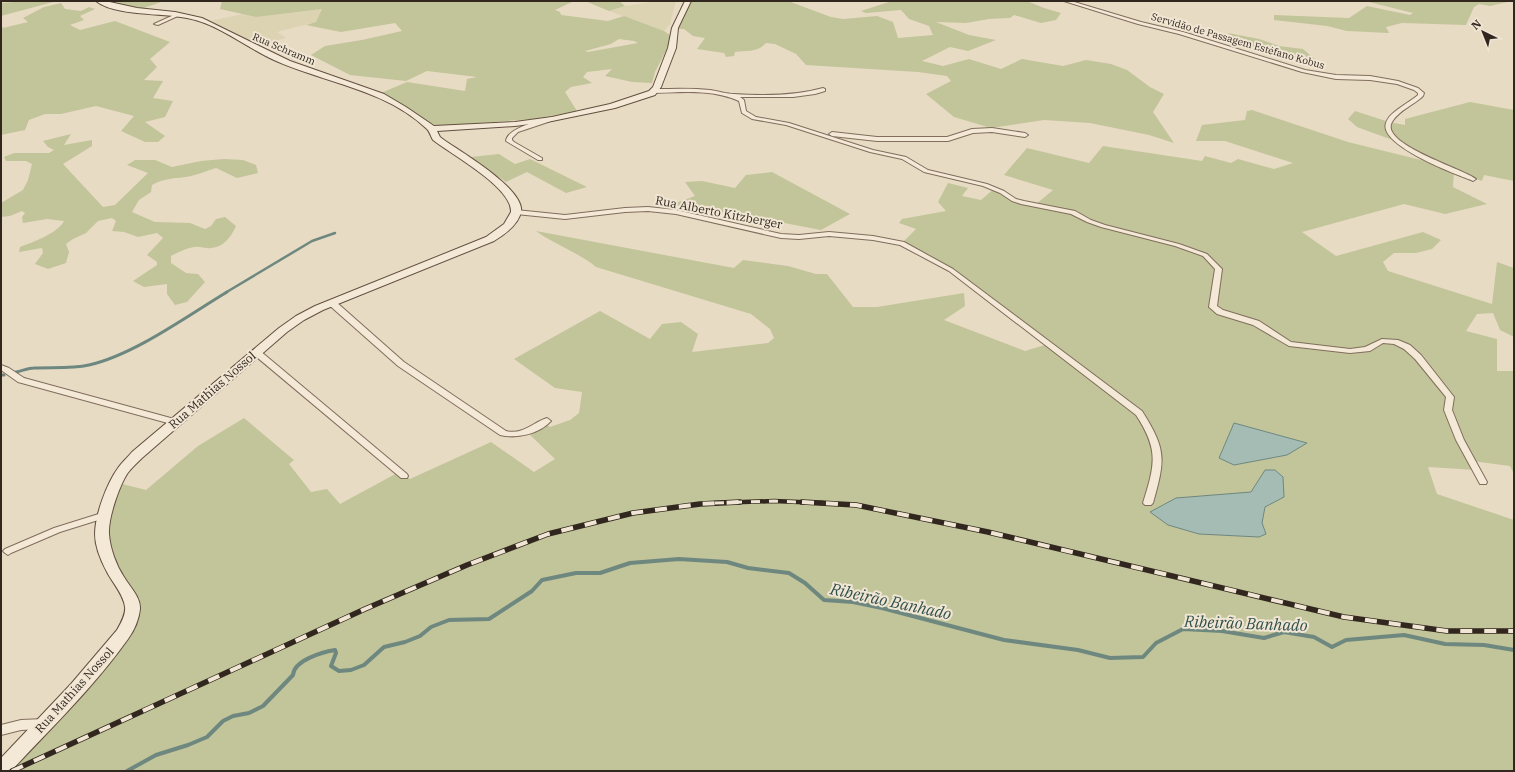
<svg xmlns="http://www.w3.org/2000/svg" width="1515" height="772" font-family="'IBM Plex Serif',serif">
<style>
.farmland{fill:#dcd3b3}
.green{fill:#c2c49a;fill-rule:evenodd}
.water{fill:#a5bcb4;stroke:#6e8880}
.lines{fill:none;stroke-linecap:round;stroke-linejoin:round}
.stream-far2{stroke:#6e8880;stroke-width:2.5}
.stream-far1{stroke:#6e8880;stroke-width:3}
.stream{stroke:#6e8880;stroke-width:4}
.street-casing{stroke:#806d5d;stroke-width:2}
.secondary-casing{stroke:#624f40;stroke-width:2}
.street{fill:#f4e9d6;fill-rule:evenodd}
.secondary{fill:#f4e9d6;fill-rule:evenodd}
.rail-far1-casing{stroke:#32271f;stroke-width:4.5}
.rail-casing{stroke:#32271f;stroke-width:5.5}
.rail-far1{stroke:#f0e6d3;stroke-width:3;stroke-dasharray:9;stroke-linecap:butt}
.rail{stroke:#f0e6d3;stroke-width:4;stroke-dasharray:12;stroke-linecap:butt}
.labels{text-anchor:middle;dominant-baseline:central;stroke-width:4;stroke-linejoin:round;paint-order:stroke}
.far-street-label{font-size:10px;fill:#32271f;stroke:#f0e6d3}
.street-label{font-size:12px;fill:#32271f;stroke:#f0e6d3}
.near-water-label{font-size:16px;font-style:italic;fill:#30504c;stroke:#f0e6d3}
</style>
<rect width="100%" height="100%" fill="#e8dbc4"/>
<g class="farmland">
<polygon points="650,1 676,1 670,24 664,31 609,11 625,6 651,2"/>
<polygon points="322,9 316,22 277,32 286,38 255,46 210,21 243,14 256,17"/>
</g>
<g class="green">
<polygon points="26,1 57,1 1,16 1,3"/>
<polygon points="103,1 164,1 138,10"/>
<path d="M222,1H574L555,10L560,12L561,15L608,21L624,16L664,31L673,37L655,72L652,83L632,82L605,76L612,69L587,72L583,77L592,83L571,87L565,92L577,111L533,119L438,126L426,121L381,93L407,82L465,91L467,79L477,77L427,71L406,81L350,75L311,55L325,46L362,40L402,31L395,23L341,32L306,25L316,22L322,9L256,17L220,9ZM619,39L634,41L638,43L588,52L585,51L611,44Z"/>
<polygon points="585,1 619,1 625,6 609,11"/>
<path d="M691,1H788L831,17L843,19L877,16L893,22L898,38L933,35L929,26L909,19L901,10L866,13L861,11L892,1H1027L1044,8L1061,13L1056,20L1041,23L1014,15L1010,18L989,19L966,23L936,22L969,35L996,40L968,51L950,47L922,61L943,66L969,59L1001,69L1022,59L1063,66L1086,60L1111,64L1127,70L1150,87L1164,94L1153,112L1174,143L1149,135L1090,123L1044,120L991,128L954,117L926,94L951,81L947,76L918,72L806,65L796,54L775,44L766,43C757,53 747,50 735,52L734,56L726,57L724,53L697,49L705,38L693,36L684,29H677Z"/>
<polygon points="1365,1 1512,1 1490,6 1479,4 1474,7 1466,25 1402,23 1386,27 1389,33 1347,31 1327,26 1274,20 1274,15 1349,18 1367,6 1410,15 1413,13"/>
<polygon points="61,3 65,9 81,11 89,7 95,9 80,16 84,20 70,25 80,30 115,21 170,42 150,59 157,67 144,80 163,81 153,98 173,101 165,117 145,122 165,136 158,142 145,142 121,131 134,116 96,106 61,114 45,114 29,120 25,130 1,135 1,25 3,28 28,22 23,18 44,7"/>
<polygon points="1228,33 1259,39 1279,46 1303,49 1317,61 1292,58 1258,50 1253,47 1235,41"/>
<path d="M1470,102L1514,110V181L1484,175L1482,181L1454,171L1453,187L1487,204L1445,214L1404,204L1302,232L1336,256L1423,232L1441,240L1432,249L1416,253H1394L1383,262L1388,271L1492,304L1497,262L1514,268V337L1500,330L1493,313L1477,314L1466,331L1497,339V371H1514V474L1510,466L1472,461L1476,470L1428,467L1437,494L1514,520V771H11L113,655L133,591L113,558L108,542L109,514L122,484L146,490L198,446L244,418L294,460L289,464L311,492L327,489L340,504L399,472L410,479L491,442L534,472L555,459L527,432L545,423L550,427L570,420L579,413L582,392L555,388L514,359L600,311L650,339L662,324L681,322L698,334L692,352L768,343L774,338L770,329L751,314L596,267C578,252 555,245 536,231L734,268L743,260L788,266L816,274H827L853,307H877L964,293L965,306L944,320L1025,351L1048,344L951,270L902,243L916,229L899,223L902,219L946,211L938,202L948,183L968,188L962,196L981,200L995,188L1014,200L1035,205L1053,190L1004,175L1027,148L1089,163L1103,146L1202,161L1205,156L1231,163L1238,159L1274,169L1293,163L1225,141H1196L1202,125L1245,120L1247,111L1252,110L1348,142L1441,165L1398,142L1357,127L1348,119L1355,111L1389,122L1405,125V119Z"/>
<path d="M71,134L64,145L92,140V146L63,164L103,207L115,205L148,173L127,165L135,160H155L172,167L201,161L224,159L243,160L256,165L258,173L237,178L216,168C206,171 195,176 185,177C171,179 165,178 152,185L151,192L139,200L132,212L155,222L190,223L205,229L211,226L216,219L225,217L236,226C231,237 224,247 211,248C206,249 200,246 195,247C186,248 179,252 171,256V263L186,273L198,274L205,282L187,302L175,305L167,294V284L144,287L133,281L157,265V262L147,255L163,238L157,233L138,237L124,232L112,231L116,221L112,218L98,221L86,233L73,239L66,244L69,252L66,263L48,269L35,264L43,253L42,248L19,252L20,247C33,242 57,234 64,221L47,219L23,223L22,217L25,213L22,211L10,216L1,217V203L23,190L28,180L32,164L26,161H6L4,157L14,153H49L54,150L48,147L43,141Z"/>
<polygon points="499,154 515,164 530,159 587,187 566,193 527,172 506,182 471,157"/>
<polygon points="772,172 850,214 821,230 726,212 708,212 673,204 695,196 685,182 702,181 735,188 746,175"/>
</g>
<g class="water">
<polygon points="1234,423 1307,443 1287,455 1234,465 1219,458"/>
<polygon points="1265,470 1275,470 1283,477 1284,497 1265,507 1262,523 1266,534 1259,537 1199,534 1168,525 1150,512 1176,498 1251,492"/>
</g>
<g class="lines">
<polyline class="stream-far2" points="225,293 312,241 335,233"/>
<g class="stream-far1">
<path d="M16,372C22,371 28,368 34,368C52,367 71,369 89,365C134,355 187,316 227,292"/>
<polyline points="1,375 4,375"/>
</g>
<path class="stream" d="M127,771L156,755L188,745L207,737L223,721L233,716L249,713L263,706L293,675C294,660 323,652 335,650L336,653L331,666L339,671L351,670L364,665L384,647L405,642L420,636L431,627L449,620L489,619L532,591L542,580L576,573H600L630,563L679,559L727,562L748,568L789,573L805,583L824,600L853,602L882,608L1004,640L1078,650L1110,658L1143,657L1156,643L1183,629L1222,631L1264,638L1284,632L1314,637L1332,647L1346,640L1404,635L1445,644L1484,645L1514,650"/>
<g class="street-casing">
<g id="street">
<path d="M1064,1H1071L1141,22L1183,32L1305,70L1336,75L1370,76L1398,81L1418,88L1424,93L1423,96C1414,105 1399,110 1392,122C1379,144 1464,169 1476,179L1473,181L1471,180C1455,174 1378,145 1386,123C1389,112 1409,103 1418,95V93L1414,90L1397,84L1370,80L1336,79L1302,72L1179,34L1138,24Z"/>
<polygon points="176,14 180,15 158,25 154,24"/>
<path d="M823,88L825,89V91L815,94L793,97H740L744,100L746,111L756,117L789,123L873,150L906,157L928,170L987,184L1004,191L1016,199L1024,201L1075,211L1091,220L1105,225L1179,244L1207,254L1222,269L1217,306L1223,310L1259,321L1291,342L1350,349L1365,347L1382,339L1398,340L1410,345L1421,355L1454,397L1452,410L1464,440L1487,482L1486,484H1480L1456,440L1444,410L1446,397L1415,359L1404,349L1394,344L1383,343L1370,351L1350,353L1289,346L1253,325L1217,314L1209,307L1215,269L1203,256L1175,246L1101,227L1087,222L1071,214L1021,204L1012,201L1000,193L983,186L924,172L902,159L870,152L786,125L752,119L742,113L739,101C713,89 683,92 655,93L652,91L655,89C673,89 692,88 710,90C718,91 727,94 734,94C763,96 795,96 823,88Z"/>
<path d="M552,117L555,119L554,120L518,132L512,138V140L514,142L542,158V160H538L506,141C507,128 541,120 552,117Z"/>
<polygon points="992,128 1025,133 1028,135 1025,137 992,132 973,133 948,141 877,141 832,136 829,134 832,132 877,137 947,137 972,129"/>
<path d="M648,207L676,210L781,234L799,235L829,232L873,236L904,242L953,269L1142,411C1167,450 1165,460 1153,503L1151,505H1145L1143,503C1155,464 1159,450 1136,415L949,271L900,245L873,240L829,236L799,239L781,238L676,214L648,211L625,212L565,219L516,214L513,212L516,210L565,215L625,208Z"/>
<path d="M329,301H335L404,362L506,431C523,435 532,423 547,418L551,421C539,434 517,439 500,435L398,366L329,305L328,303Z"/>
<polygon points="253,350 259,350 407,474 408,476 407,478 401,478 253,354 252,352"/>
<polygon points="1,365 9,368 24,378 178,420 179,422 175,425 18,382 1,370"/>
<polygon points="105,512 108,513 110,515 108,517 60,532 11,553 8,555 5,553 3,551 5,549 54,528"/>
<polygon points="44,719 48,721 50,724 48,727 44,729 21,730 1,735 1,725 21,720"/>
</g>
</g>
<g class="secondary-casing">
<path id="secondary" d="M96,1H105L137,8L175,12L202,18L290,61L384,94L406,107L434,126L515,122L552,117L610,104L649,91L653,87L668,48L672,28L685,1H691L678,28L676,48L661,87L655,95L615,108L552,121L515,126L437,131L440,137L444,140C461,152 525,189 521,212C518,225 504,235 494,241L323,310L304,320L287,332L142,458C137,463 131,468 127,474C119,487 108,518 109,534C110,548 116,565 124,577C129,586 141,597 140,609C139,619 134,631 128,639C94,687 51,728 11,771H1V758L71,684L117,630C121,623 126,614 125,607C124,595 112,582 107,572C101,561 95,546 95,534C95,515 107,483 118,468C122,462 128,457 132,452L279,328L296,316L315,306L486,237L504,224L511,212C512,187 452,155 433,140C431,137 430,132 427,129C385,89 325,83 274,60C245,47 219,24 187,18C163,13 114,16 96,1Z"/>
</g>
<use href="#street" class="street"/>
<use href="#secondary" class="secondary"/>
<g class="rail-far1-casing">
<polyline id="rail-far1" points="715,503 774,501 823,503"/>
</g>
<g class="rail-casing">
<g id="rail">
<polyline points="802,502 856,505 988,532 1344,617 1447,631 1514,631"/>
<polyline points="12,771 365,609 467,565 548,534 633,513 700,504 740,502"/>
</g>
</g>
<use href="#rail-far1" class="rail-far1"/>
<use href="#rail" class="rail"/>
</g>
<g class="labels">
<g class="far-street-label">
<text transform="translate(1238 41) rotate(16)">Servidão de Passagem Estéfano Kobus</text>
<text transform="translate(284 49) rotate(23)">Rua Schramm</text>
</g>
<g class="street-label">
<text transform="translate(719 212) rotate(11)">Rua Alberto Kitzberger</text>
<text transform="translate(212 390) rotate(-41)">Rua Mathias Nossol</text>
<text transform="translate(74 690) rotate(-48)">Rua Mathias Nossol</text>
</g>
<g class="near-water-label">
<text transform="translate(891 601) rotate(12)">Ribeirão Banhado</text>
<text transform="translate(1246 623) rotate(2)">Ribeirão Banhado</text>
</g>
</g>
<rect width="1515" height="772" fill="none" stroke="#32271f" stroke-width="4"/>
<g transform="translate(1483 32) rotate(317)" stroke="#f0e6d3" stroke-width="3" paint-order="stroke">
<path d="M0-3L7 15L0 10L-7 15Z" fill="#32271f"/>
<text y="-6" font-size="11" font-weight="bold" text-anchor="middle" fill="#32271f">N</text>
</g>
</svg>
